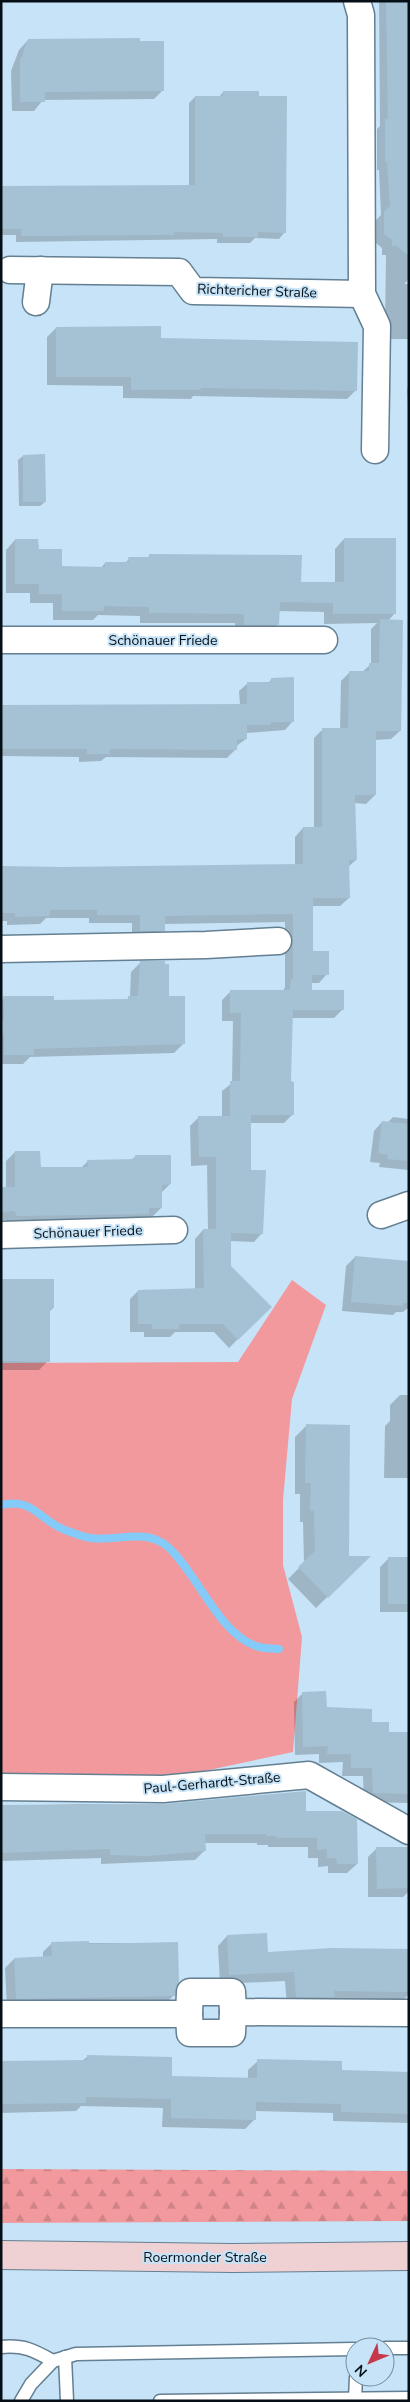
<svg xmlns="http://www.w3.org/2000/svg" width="410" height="2402" font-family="'Nunito Sans',sans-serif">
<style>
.forest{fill:url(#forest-firs)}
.park{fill:#f2999d}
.shadow{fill:#0003}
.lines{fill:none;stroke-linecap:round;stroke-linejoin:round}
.stream{stroke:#85cbf9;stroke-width:8}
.building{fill:#a5c2d5}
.service-casing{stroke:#647f91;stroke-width:15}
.minor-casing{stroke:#647f91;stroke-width:29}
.secondary-casing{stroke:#647f91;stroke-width:30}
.service{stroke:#fff;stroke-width:12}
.minor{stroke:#fff;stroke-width:26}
.secondary{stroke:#efd0d3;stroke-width:28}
.labels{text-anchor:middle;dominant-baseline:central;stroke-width:4;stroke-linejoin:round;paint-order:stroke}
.street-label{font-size:14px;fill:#060f16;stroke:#c6e3f7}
</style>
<defs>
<pattern id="forest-firs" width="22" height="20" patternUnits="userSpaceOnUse" patternTransform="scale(1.25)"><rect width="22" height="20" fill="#f2999d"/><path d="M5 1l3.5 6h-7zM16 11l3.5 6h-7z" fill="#ce8386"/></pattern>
</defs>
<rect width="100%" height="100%" fill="#c6e3f7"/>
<polygon class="forest" points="1,2169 409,2171 409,2221 1,2223"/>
<polygon class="park" points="292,1280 326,1305 292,1399 283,1500 283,1565 302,1637 293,1752 185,1775 1,1775 1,1363 238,1362"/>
<g class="shadow">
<polygon points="379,1 409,1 409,279 404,284 409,284 409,339 391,339 391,333 385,327 386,255 382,255 382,248 376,243 375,221 381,215 379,170 377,170 377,129 380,126"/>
<polygon points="28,40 139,42 163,90 154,99 43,100 34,111 12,111 11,71 19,50"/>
<polygon points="223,92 285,232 279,239 255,238 250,243 217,243 217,239 16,242 16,235 1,235 1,187 189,187 189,103 195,97 219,97"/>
<polygon points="56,328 160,339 356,390 347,399 193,396 191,399 123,398 123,386 47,385 47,337"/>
<polygon points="409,387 409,420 407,389"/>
<polygon points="23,456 45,502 40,506 19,506 18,460"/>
<polygon points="344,539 395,613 388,621 400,731 391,739 375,740 375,795 366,804 354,803 356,860 348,867 349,898 340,906 311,906 311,952 327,974 319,983 311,983 311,991 343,1009 334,1018 291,1018 290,1083 292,1115 284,1123 250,1123 250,1171 262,1233 254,1242 230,1241 230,1267 270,1307 229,1348 214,1332 175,1332 170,1337 144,1337 144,1332 130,1332 130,1299 138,1291 195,1289 195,1239 203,1230 208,1230 207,1165 191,1166 190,1126 199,1117 222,1117 222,1091 232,1083 233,1021 222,1021 222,1000 231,991 283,991 285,987 285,922 163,924 163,930 155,939 132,939 132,923 89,923 89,918 46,918 40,924 7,925 7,921 1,921 1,867 38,867 38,869 295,866 295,837 303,828 314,828 314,738 322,730 340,730 341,681 349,673 361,673 371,664 371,629 377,623 324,624 324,612 278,611 278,624 268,634 235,634 235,623 140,623 140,616 98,615 93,620 53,620 53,603 30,603 30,593 6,593 6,550 15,540 37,550 61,567 101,568 105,563 124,564 129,559 146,559 150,555 300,584 335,584 335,549"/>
<polygon points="272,679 293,721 285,730 246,733 246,739 235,747 235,750 227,758 106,757 101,761 79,762 79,757 1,756 1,705 240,705 239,691 248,683 268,683"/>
<polygon points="140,963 167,997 183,1044 174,1053 30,1057 23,1064 1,1064 1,1000 4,998 52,1001 126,1000 130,997 131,972"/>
<polygon points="393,1117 409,1119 409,1170 379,1167 380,1163 370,1162 374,1131 382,1122 387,1123"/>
<polygon points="15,1152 39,1169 81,1168 88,1161 131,1160 135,1157 170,1184 161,1193 161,1208 152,1217 145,1217 139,1223 7,1224 7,1220 1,1220 1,1188 6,1188 6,1161"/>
<polygon points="355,1257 406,1262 409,1260 409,1307 403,1312 396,1312 393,1315 342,1311 346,1266"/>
<polygon points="1,1281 53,1308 49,1312 48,1361 39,1370 1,1370"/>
<polygon points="400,1395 409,1395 409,1478 384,1478 385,1426 390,1421 390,1405"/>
<polygon points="306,1426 348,1558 358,1567 316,1608 288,1579 304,1563 303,1522 300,1522 300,1494 295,1494 295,1437"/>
<polygon points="389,1558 409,1558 409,1612 380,1612 380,1567"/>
<polygon points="303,1693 326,1708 370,1723 388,1734 409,1734 409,1803 364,1802 363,1776 342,1776 343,1762 319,1763 319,1754 295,1755 294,1702"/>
<polygon points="82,1804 164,1805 305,1812 357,1864 347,1873 328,1873 328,1866 318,1867 318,1858 308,1858 308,1847 268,1847 268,1845 257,1845 257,1843 204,1843 204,1851 195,1860 101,1864 101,1858 1,1861 1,1806"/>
<polygon points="377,1848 409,1848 409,1891 403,1897 368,1897 368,1857"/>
<polygon points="227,1936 267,1953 409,1950 409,1994 402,2001 287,2006 285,1981 220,1984 218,1946"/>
<polygon points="52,1943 177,1943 174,1995 164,2005 7,2008 5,1968 14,1959 43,1958 43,1952"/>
<polygon points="88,2056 170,2077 248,2079 248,2070 258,2061 341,2071 409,2073 409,2123 333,2121 333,2113 255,2111 254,2120 245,2129 162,2127 163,2108 81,2106 76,2111 1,2113 1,2062 82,2061"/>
</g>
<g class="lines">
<path class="stream" d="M1,1505C33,1497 39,1520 65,1530C73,1533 82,1537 91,1538C117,1542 145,1527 168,1547C197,1573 219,1634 256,1646C263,1649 272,1648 279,1649"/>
</g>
<g class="building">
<polygon points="386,1 409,1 409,256 397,246 392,246 392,240 384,234 384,211 390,206 387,162 385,162 385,119 388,119"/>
<polygon points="140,38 140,41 164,41 164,91 45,92 45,102 20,102 20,61 28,39"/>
<polygon points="223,91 259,91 259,96 287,96 286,233 258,232 258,237 223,237 223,233 174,232 174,235 21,236 22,229 1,229 1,186 195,185 195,96 223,96"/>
<polygon points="161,326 161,338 358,342 357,391 201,388 201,390 131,390 131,377 56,377 56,327"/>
<polygon points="45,454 46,502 23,502 23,455"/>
<polygon points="344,538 396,538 396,614 333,614 333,603 280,602 279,625 244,625 244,614 149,613 149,607 104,606 104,611 62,611 62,594 39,594 39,584 15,584 15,539 38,539 39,549 62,549 62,566 105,567 105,562 129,562 128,557 149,557 149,554 302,555 301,582 344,582"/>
<polygon points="380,619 403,620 401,731 376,731 376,795 355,795 357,860 349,860 350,898 313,898 313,951 329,951 329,975 312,975 312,990 344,990 344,1010 293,1010 291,1081 294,1082 294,1115 251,1115 251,1170 266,1170 263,1234 231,1233 231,1266 272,1307 238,1340 223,1324 179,1324 179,1329 152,1329 152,1324 138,1324 138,1290 204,1288 203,1229 216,1229 216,1157 199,1157 198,1116 230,1116 230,1081 240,1081 241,1013 230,1013 230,990 290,990 291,979 293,979 293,914 165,916 165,931 140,931 140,915 97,915 97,910 50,910 50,916 15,917 15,913 1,913 1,866 62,867 303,864 303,827 322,827 322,728 348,728 349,671 369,671 369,663 379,663"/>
<polygon points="294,677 294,722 271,722 271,725 247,725 247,739 237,739 237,750 110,749 110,754 87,754 87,749 1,749 1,705 247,704 247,682 271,682 271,678"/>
<polygon points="140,961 165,961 165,964 169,964 169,996 185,996 185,1044 34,1049 34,1055 4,1055 4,1035 1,1032 1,1023 4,1019 3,996 54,996 54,1000 128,999 128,996 138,996"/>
<polygon points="382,1121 409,1124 409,1161 387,1159 388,1155 378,1153"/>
<polygon points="15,1151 40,1151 41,1167 88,1167 87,1160 135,1159 135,1155 171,1155 171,1184 162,1185 162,1208 149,1208 149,1214 16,1216 15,1211 1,1212 1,1187 15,1187"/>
<polygon points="355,1256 409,1261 409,1303 403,1303 403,1306 351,1302"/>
<polygon points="1,1279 54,1279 54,1308 50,1308 50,1362 1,1361"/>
<polygon points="306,1424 350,1425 349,1556 371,1556 328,1598 298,1567 315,1551 314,1511 310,1511 311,1483 305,1483"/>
<rect x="388" y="1557" width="21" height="47"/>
<polygon points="326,1691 327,1707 372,1709 372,1722 389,1722 389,1732 409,1732 409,1794 373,1793 372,1768 351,1768 351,1754 327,1754 328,1746 303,1747 302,1692"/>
<polygon points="306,1791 306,1811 342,1811 357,1819 358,1864 337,1864 336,1858 327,1858 327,1849 317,1850 317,1838 277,1838 276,1836 266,1836 266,1834 205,1834 206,1851 148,1856 110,1855 110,1849 1,1853 1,1805 164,1804"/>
<polygon points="376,1847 409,1847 409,1888 377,1889"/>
<polygon points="267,1933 268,1952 331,1948 409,1949 409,1992 334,1991 335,1997 296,1997 294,1972 229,1975 227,1935"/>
<polygon points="89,1941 89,1944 178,1942 179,1983 175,1996 16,1999 14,1958 52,1956 51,1942"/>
<polygon points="87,2055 172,2057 172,2076 257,2078 257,2059 342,2061 342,2070 409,2072 409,2114 341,2112 341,2104 256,2102 256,2120 171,2118 171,2099 86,2097 86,2103 1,2104 1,2061 87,2060"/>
</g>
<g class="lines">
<g class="service-casing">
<g id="service">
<path d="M1,2347C24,2345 33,2350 53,2361"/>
<polyline points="385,2348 409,2348"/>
<polyline points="65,2357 67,2401"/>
<polyline points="355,2399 356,2377"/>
<polyline points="21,2401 31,2384 53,2361 76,2354 355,2349"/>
<polyline points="160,2401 409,2398"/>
</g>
</g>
<g class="minor-casing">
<g id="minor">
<polyline points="357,1 361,15 362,294 377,326 375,450"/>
<polyline points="10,270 179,272 193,291 362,294"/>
<polyline points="36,302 40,270"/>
<polyline points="1,640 324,640"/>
<polyline points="1,949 206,945 278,941"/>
<polyline points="381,1215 409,1205"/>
<polyline points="1,1235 174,1230"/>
<polyline points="1,1787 163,1789 309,1775 409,1831"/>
<polyline points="1,2014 189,2014 190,2033 232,2033 233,2012"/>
<polyline points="189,2014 190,1992 232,1992 233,2012 409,2013"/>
</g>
</g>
<g class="secondary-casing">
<polyline id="secondary" points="1,2255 233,2258 409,2256"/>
</g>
<use href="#service" class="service"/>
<use href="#minor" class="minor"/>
<use href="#secondary" class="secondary"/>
</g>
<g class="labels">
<g class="street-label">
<text transform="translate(257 291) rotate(2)">Richtericher Straße</text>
<text x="163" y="640">Schönauer Friede</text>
<text transform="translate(88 1232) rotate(-2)">Schönauer Friede</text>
<text transform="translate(212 1783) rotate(-5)">Paul-Gerhardt-Straße</text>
<text x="205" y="2257">Roermonder Straße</text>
</g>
</g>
<rect width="410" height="2402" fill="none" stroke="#060f16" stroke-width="5"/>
<g transform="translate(370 2362) rotate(226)"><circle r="24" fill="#c6e3f7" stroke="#798e9d"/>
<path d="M0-4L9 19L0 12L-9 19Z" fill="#c7374c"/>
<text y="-8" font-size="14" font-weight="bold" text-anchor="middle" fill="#060f16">N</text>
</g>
</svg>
